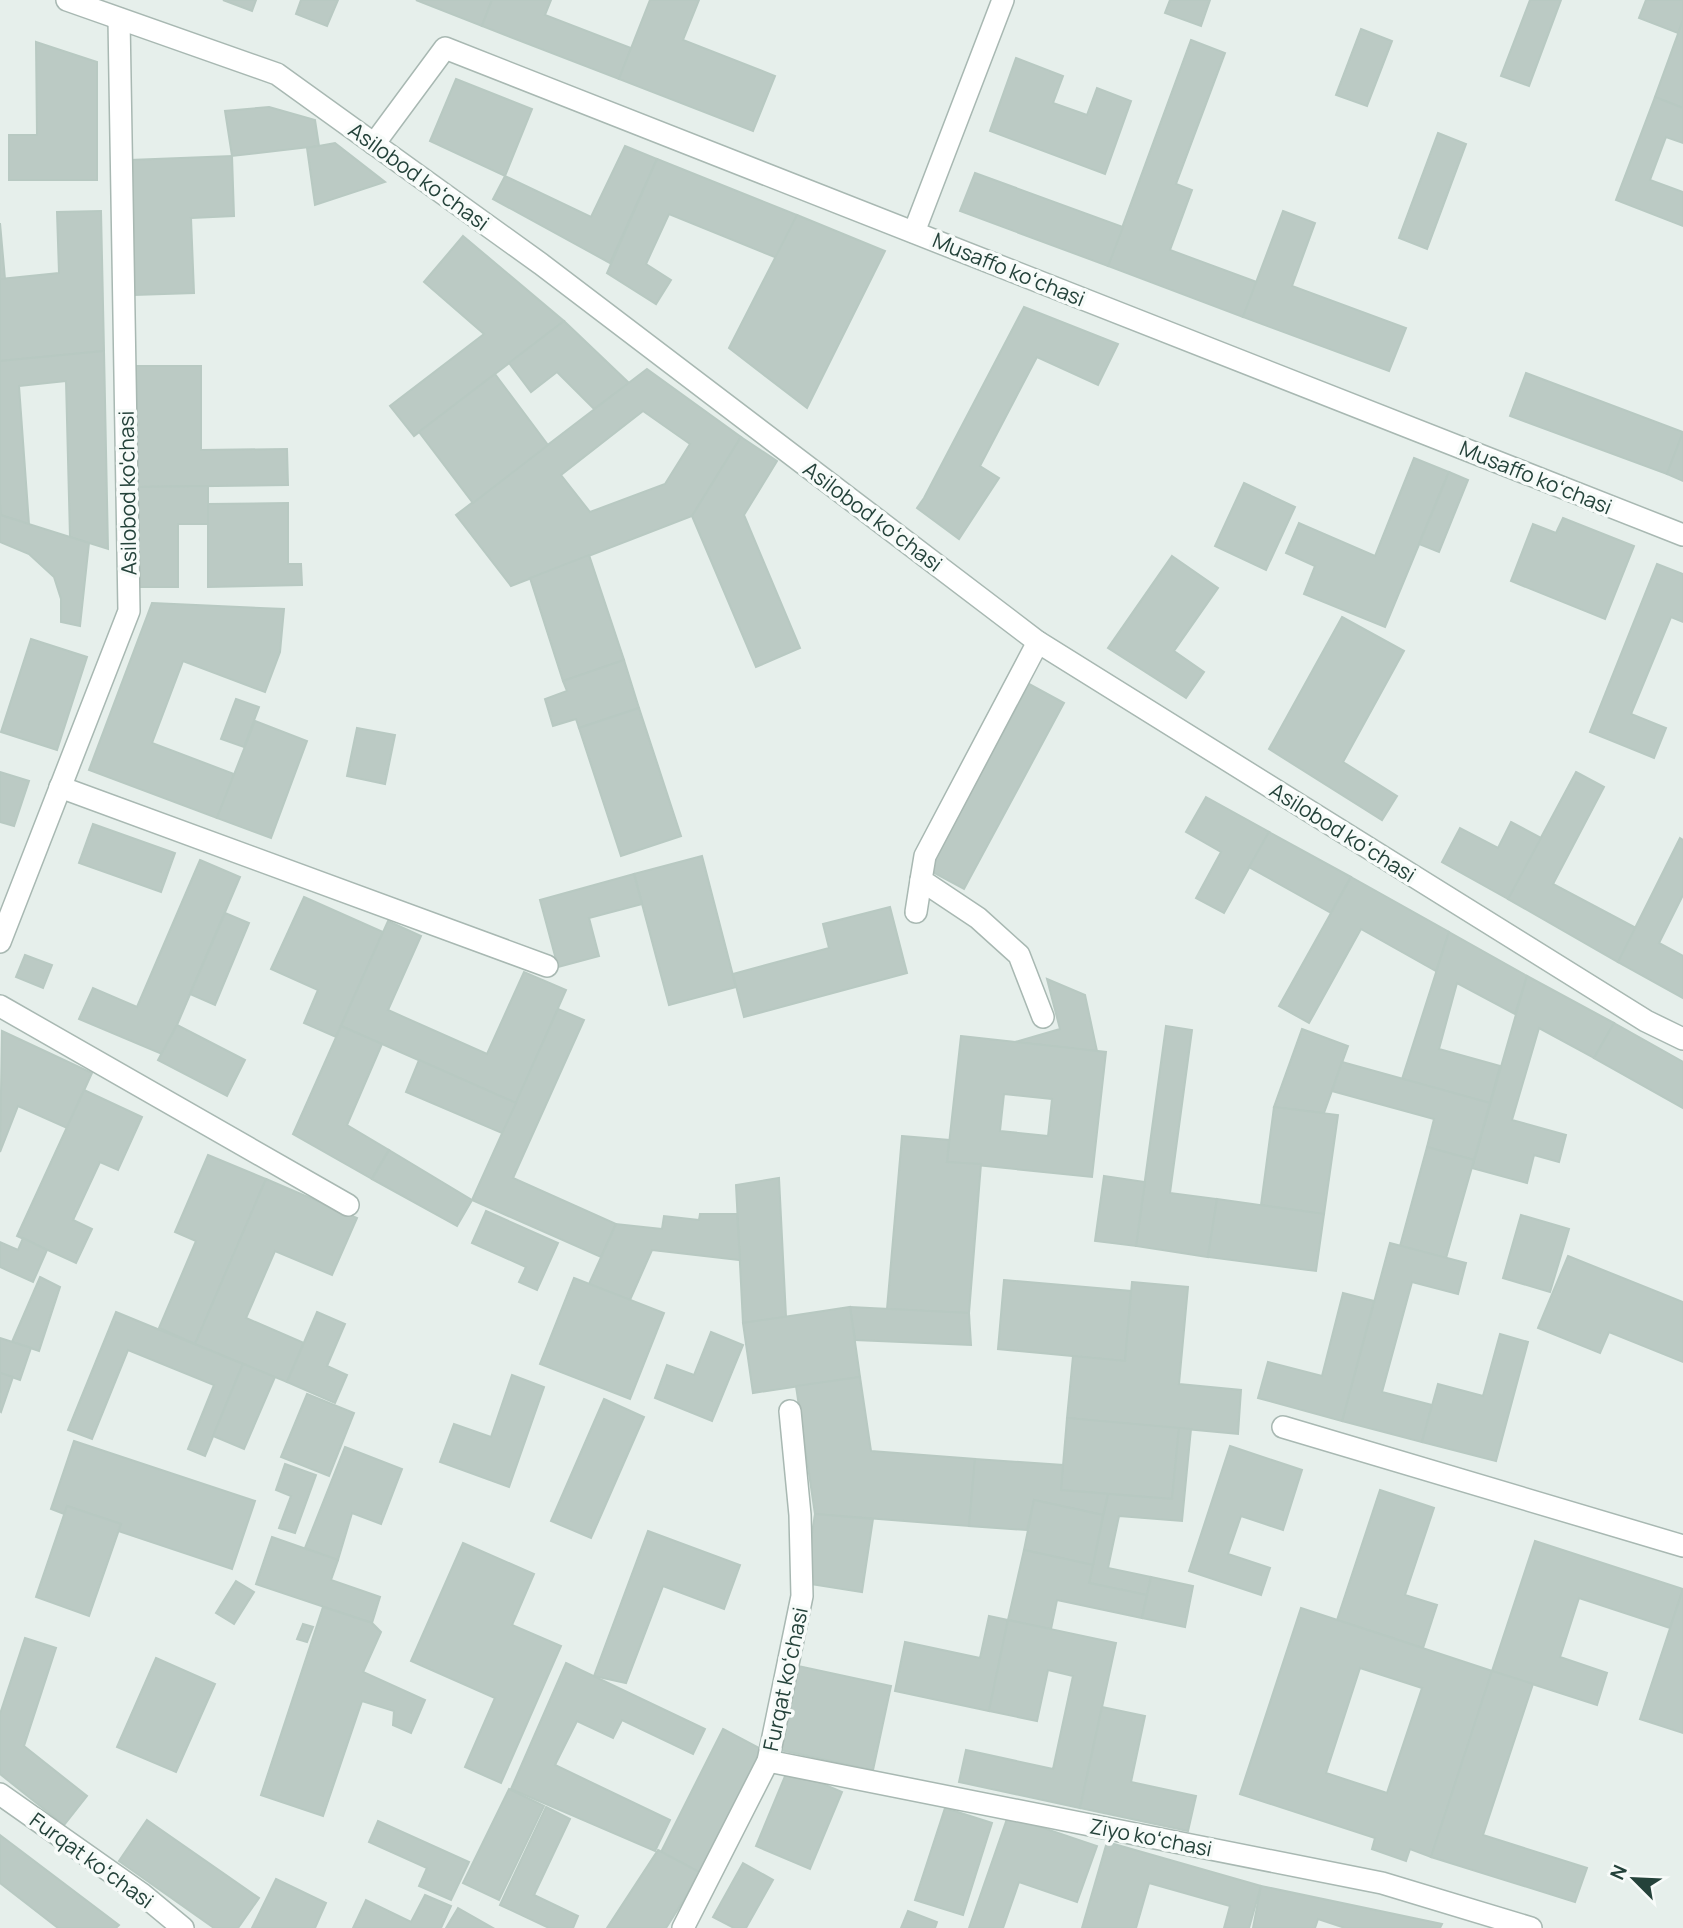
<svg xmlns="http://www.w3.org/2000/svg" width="1683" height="1928" font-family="Manrope,sans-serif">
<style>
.building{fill:#bbcac4;stroke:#b8c9c2;stroke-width:2;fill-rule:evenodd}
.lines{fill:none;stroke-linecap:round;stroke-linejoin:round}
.minor-casing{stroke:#a8b8b2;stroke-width:24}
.minor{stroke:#fff;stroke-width:21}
.labels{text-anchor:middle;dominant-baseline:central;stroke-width:7;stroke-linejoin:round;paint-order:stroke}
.street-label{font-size:21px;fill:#24423a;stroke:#f7fbf9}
</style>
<rect width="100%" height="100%" fill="#e6efeb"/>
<g class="building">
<polygon points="223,0 256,0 252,11"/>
<polygon points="301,0 338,0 327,26 296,14"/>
<polygon points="416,0 492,0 482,26"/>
<polygon points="492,0 551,0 545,15 631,48 619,79 482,26"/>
<polygon points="650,0 699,0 683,40 775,76 753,131 619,79"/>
<polygon points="1170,0 1210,0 1201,26 1165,13"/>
<polygon points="1530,0 1561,0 1529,86 1501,76"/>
<polygon points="1646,0 1683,0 1683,20 1678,33 1639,18"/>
<polygon points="1683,20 1683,108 1655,97"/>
<polygon points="1361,29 1392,41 1367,106 1336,95"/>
<polygon points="1191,40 1225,53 1176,184 1192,190 1170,250 1257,282 1243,317 1108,266"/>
<polygon points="36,42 97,62 97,180 9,180 9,135 37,135"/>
<polygon points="1016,58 1063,76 1053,103 1087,115 1097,88 1131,101 1105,174 990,131"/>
<polygon points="456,79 532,109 505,176 430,141"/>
<polygon points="1655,97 1683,108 1683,143 1666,137 1650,180 1683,192 1683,226 1616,200"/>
<polygon points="269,107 315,120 319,146 232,156 225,111"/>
<polygon points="1438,133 1466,144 1427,249 1399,238"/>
<polygon points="335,143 385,182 315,205 307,148"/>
<polygon points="625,146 657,159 610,263 493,199 505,176 591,217"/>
<polygon points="232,156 234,216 191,218 194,293 134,295 130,160"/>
<polygon points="657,159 797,215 777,258 669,214 646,264 671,280 656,304 607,273"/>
<polygon points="975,173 1123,227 1108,266 960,211"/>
<polygon points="101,211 104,351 0,361 0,279 59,273 57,212"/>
<polygon points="1283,211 1315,223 1292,286 1406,328 1389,371 1243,317"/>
<polygon points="797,215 885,251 807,408 729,348"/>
<polygon points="0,223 5,279 0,279"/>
<polygon points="463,236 564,321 414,436 390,406 484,334 424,282"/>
<polygon points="1024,307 1118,344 1098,385 1037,357 980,466 999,478 959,539 917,508 924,498"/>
<polygon points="564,321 629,383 594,409 557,372 531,392 509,363"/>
<polygon points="104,351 108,549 70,537 66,381 19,386 29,524 1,515 0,503 0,361"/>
<polygon points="136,366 201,366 201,450 287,449 288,485 137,487"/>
<path d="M647,369L741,437L692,516L511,586L456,515ZM643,411L690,444L665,484L590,512L561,475Z"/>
<polygon points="1526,373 1683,432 1667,474 1510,416"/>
<polygon points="495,374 548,445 473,503 419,432"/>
<polygon points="1683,432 1683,481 1667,474"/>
<polygon points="741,437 777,461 744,515 800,648 756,667 692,516"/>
<polygon points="1414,458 1449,472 1385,627 1304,594 1315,566 1286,553 1299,523 1375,556"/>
<polygon points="1449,472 1468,480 1439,552 1419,544"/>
<polygon points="1244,483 1295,507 1266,570 1215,546"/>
<polygon points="208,486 208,524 178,524 178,587 138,587 137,487"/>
<polygon points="288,503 288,564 301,564 302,585 208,587 208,504"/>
<polygon points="0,515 89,543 80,626 61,622 61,599 54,577 29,554 0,542"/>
<polygon points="1563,518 1634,546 1605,619 1511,581 1533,524 1556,533"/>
<polygon points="589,555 624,660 563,681 530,578"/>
<polygon points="1172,556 1218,588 1174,651 1204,672 1186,698 1108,648"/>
<polygon points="1657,564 1683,574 1683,622 1671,617 1631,714 1666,728 1654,758 1590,732"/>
<polygon points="152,603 284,609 280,652 265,692 183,661 152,743 234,774 217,818 89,770"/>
<polygon points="1342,617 1404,651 1343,762 1397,796 1382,820 1269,749"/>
<polygon points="31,639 87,657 57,750 1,732"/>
<polygon points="624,660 639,708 579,728 576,719 553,726 545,699 567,691 563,681"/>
<polygon points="1029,684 1064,703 964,889 929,870"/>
<polygon points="236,699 259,707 244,747 221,739"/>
<polygon points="639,708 681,836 621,856 579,728"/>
<polygon points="255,721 307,741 271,838 217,818"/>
<polygon points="357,728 395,735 385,784 347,776"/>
<polygon points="0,772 29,781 14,826 0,822"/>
<polygon points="1576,772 1604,787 1553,884 1636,928 1618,962 1508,899"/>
<polygon points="1206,797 1269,832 1224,913 1196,898 1221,852 1186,832"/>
<polygon points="1511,822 1541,838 1508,899 1442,862 1460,828 1498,848"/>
<polygon points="93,824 175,853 161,892 79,863"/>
<polygon points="1269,832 1351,877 1331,913 1249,867"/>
<polygon points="1680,838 1683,840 1683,895 1659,943 1683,956 1683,998 1618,962"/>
<polygon points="702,856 736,987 669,1005 634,874"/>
<polygon points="200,860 240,877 177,1025 162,1054 79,1019 93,988 137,1007"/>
<polygon points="634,874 642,904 589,918 599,956 558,967 540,900"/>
<polygon points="1351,877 1449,932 1436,971 1361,929 1309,1023 1279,1006"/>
<polygon points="304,897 383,932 336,1037 304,1023 318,990 271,969"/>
<polygon points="890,907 907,973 744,1017 733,974 829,948 823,924"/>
<polygon points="225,913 249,923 215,1005 190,994"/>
<polygon points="388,921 421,936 388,1010 487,1054 524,972 566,990 516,1103 341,1026"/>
<polygon points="1449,932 1527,976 1515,1014 1457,983 1439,1049 1500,1066 1490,1103 1402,1079"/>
<polygon points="25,955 52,965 43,988 16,977"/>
<polygon points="1527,976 1614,1023 1594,1058 1539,1028 1512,1120 1566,1135 1559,1162 1534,1155 1527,1183 1472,1168"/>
<polygon points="1047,979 1085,995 1097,1051 1015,1042 1060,1029"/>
<polygon points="558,1009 584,1020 513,1178 616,1224 601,1257 472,1200"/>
<polygon points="1614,1023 1683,1062 1683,1108 1594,1058"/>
<polygon points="177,1025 245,1060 227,1096 158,1060"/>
<polygon points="341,1026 382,1044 347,1125 389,1150 372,1179 293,1134"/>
<polygon points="1166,1026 1192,1030 1170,1193 1217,1199 1208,1257 1136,1246"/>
<polygon points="1302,1029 1348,1046 1324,1113 1274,1107"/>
<polygon points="2,1031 92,1073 67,1128 18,1106 0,1152"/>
<path d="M961,1036L1106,1052L1092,1177L947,1162ZM1004,1094L1052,1099L1048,1136L1000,1131Z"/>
<polygon points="419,1060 516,1103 502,1133 406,1092"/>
<polygon points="1342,1062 1490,1103 1474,1160 1427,1147 1434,1119 1332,1091"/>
<polygon points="84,1090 142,1117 118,1170 100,1162 73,1220 92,1229 76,1263 17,1236"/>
<polygon points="1274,1107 1338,1115 1324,1214 1261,1205"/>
<polygon points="902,1136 949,1140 947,1162 981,1164 969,1313 887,1309"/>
<polygon points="1427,1147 1474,1160 1446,1258 1400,1246"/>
<polygon points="389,1150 472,1200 457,1226 372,1179"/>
<polygon points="208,1155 266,1179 195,1344 159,1328 196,1241 175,1232"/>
<polygon points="1104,1176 1145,1182 1136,1246 1095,1241"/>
<polygon points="779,1178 786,1317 743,1323 736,1185"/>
<polygon points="266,1179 357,1218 332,1275 275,1251 246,1318 304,1343 287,1382 195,1344"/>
<polygon points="1217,1199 1324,1214 1316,1271 1208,1257"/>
<polygon points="486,1211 558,1243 537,1290 519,1282 526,1267 472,1243"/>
<polygon points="700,1214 737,1214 740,1260 652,1250 630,1300 589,1284 616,1224 662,1229 664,1216 699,1220"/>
<polygon points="1521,1215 1569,1229 1550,1292 1503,1278"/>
<polygon points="23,1238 47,1250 33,1282 0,1267 0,1242 18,1250"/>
<polygon points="1390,1243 1466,1263 1458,1294 1412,1282 1382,1392 1432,1405 1422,1442 1342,1421"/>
<polygon points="1568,1256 1683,1302 1683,1362 1609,1332 1600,1353 1538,1328"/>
<polygon points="40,1277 60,1287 39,1351 12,1342"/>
<polygon points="574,1278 664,1313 630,1399 540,1364"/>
<polygon points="1004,1280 1131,1291 1125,1361 998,1349"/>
<polygon points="1132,1282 1188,1287 1179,1384 1241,1390 1238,1434 1067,1418 1073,1356 1125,1361"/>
<polygon points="1343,1293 1374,1301 1342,1421 1258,1398 1268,1362 1322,1376"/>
<polygon points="850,1307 969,1313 971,1345 855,1340"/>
<polygon points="850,1307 860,1377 753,1393 743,1323"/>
<polygon points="116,1312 243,1364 205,1456 188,1449 214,1385 128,1350 92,1439 68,1430"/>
<polygon points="317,1312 345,1324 327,1366 347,1375 335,1403 287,1382"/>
<polygon points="711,1332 743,1345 712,1421 655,1398 667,1365 694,1375"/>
<polygon points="1500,1334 1528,1342 1496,1461 1422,1442 1438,1384 1483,1396"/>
<polygon points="0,1338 31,1348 20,1380 0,1373"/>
<polygon points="243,1364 275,1377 244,1449 213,1436"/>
<polygon points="0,1373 13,1377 1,1412 0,1411"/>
<polygon points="512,1375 544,1387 509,1487 440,1462 454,1424 491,1437"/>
<polygon points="860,1377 871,1451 975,1459 969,1526 815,1514 796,1386"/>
<polygon points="307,1394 354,1413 329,1476 281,1457"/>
<polygon points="604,1399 644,1417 591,1538 551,1521"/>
<polygon points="1067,1418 1179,1428 1172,1499 1061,1490"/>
<polygon points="1179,1428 1191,1429 1182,1521 1119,1516 1108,1568 1151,1577 1147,1595 1089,1583 1108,1494 1172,1499"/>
<polygon points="74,1441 255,1501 232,1569 118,1531 121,1524 67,1506 64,1514 51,1509"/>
<polygon points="1230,1446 1302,1470 1283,1530 1241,1516 1228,1554 1270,1568 1261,1595 1189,1571"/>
<polygon points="345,1447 402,1469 381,1524 352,1513 338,1560 305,1548"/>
<polygon points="975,1459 1063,1465 1061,1490 1108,1494 1103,1515 1034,1500 1027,1530 969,1526"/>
<polygon points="285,1464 316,1475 295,1533 279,1528 291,1496 276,1490"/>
<polygon points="1380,1490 1434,1508 1405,1595 1437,1605 1423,1648 1337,1620"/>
<polygon points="1034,1500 1103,1515 1093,1565 1024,1550"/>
<polygon points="67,1506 121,1524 89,1616 36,1597"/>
<polygon points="815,1514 873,1519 862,1592 804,1583"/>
<polygon points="648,1531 740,1565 724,1609 663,1586 626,1683 594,1676"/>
<polygon points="272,1537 338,1560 331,1580 380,1597 372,1623 256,1584"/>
<polygon points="1535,1541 1683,1589 1670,1628 1579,1598 1560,1657 1607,1673 1597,1705 1492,1671"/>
<polygon points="463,1543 534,1574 512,1625 561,1646 501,1783 465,1767 495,1698 411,1661"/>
<polygon points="1024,1550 1093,1565 1089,1583 1147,1595 1142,1618 1057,1600 1051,1629 1008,1620"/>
<polygon points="1151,1577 1193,1586 1185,1627 1142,1618"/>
<polygon points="236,1581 254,1592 234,1624 216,1613"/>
<polygon points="1683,1589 1683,1733 1640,1719"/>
<polygon points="323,1607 372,1623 381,1632 363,1672 425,1700 411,1733 393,1725 394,1711 362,1701 323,1816 261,1795"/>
<path d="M1301,1608L1492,1671L1431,1857L1410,1849L1406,1861L1372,1849L1375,1838L1240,1794ZM1360,1668L1422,1688L1387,1793L1326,1773Z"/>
<polygon points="989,1616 1008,1620 989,1711 895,1691 905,1642 980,1658"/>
<polygon points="1008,1620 1116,1643 1080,1808 959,1782 966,1750 1053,1769 1073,1676 1048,1670 1037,1721 989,1711"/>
<polygon points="303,1624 313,1627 307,1642 297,1639"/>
<polygon points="25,1638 56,1648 24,1746 87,1796 64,1825 0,1774 0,1714"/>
<polygon points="156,1658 215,1684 176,1772 117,1747"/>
<polygon points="566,1663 705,1729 693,1754 622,1720 613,1738 577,1721 555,1765 670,1820 655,1851 511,1789"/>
<polygon points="798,1666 891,1686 873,1770 780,1750"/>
<polygon points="1492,1671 1533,1684 1483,1835 1587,1868 1575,1902 1431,1857"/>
<polygon points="1102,1707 1145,1716 1131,1782 1196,1796 1188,1831 1080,1808"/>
<polygon points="723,1729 763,1750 701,1873 661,1852"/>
<polygon points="788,1769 842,1792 810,1869 756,1846"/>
<polygon points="509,1789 544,1806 499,1900 463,1883"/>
<polygon points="546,1807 570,1819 534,1895 578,1916 573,1928 549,1928 500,1905"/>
<polygon points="945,1808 992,1823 963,1915 915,1900"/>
<polygon points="1008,1816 1097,1846 1077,1902 1019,1882 1003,1928 969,1928"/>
<polygon points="147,1820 259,1898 238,1928 214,1928 119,1861"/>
<polygon points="378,1821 469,1862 451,1900 419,1886 427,1868 369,1842"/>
<polygon points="0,1835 119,1925 116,1928 58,1928 0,1883"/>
<polygon points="1107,1842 1261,1886 1249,1928 1224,1928 1230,1906 1149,1883 1136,1928 1082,1928"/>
<polygon points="658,1850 701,1873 666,1928 607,1928"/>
<polygon points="743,1863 773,1880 746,1928 734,1928 713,1917"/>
<polygon points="276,1879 326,1903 315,1928 252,1928"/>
<polygon points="1261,1886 1442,1924 1440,1928 1345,1928 1318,1919 1315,1928 1253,1928"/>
<polygon points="425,1895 451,1906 441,1928 353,1928 366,1900 411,1922"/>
<polygon points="458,1908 493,1928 446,1928"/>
<polygon points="908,1911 937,1922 935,1928 901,1928"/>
</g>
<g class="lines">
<g class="minor-casing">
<g id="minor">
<polyline points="67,0 277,74 541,264 1038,642 1646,1021 1683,1039"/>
<polyline points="374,144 445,48 1683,535"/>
<polyline points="914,232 1003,0"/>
<polyline points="1038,642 925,856 921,880 978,918 1019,955 1043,1017"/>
<polyline points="60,787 547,966"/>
<polyline points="916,912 921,880"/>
<polyline points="0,942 129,611 119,19"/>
<polyline points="0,1006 348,1205"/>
<polyline points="1283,1427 1683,1546"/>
<polyline points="768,1761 1382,1883 1531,1928"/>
<polyline points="0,1794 142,1894 183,1928"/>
<polyline points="683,1928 768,1761 802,1596 800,1515 790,1411"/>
</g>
</g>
<use href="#minor" class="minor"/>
</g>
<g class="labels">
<g class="street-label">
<text transform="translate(419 176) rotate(36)">Asilobod koʻchasi</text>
<text transform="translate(1009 269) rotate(22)">Musaffo koʻchasi</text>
<text transform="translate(1536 477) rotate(22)">Musaffo koʻchasi</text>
<text transform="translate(127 493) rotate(-91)">Asilobod ko'chasi</text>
<text transform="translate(873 516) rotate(37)">Asilobod koʻchasi</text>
<text transform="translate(1343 832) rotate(32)">Asilobod koʻchasi</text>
<text transform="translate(785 1679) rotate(-78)">Furqat koʻchasi</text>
<text transform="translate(1151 1837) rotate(11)">Ziyo koʻchasi</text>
<text transform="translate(92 1860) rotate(36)">Furqat koʻchasi</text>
</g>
</g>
<g transform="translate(1634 1879) rotate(294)" stroke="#f7fbf9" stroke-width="5" paint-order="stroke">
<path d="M0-5L12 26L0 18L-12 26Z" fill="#24423a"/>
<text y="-10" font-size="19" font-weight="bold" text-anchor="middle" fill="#24423a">N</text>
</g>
</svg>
